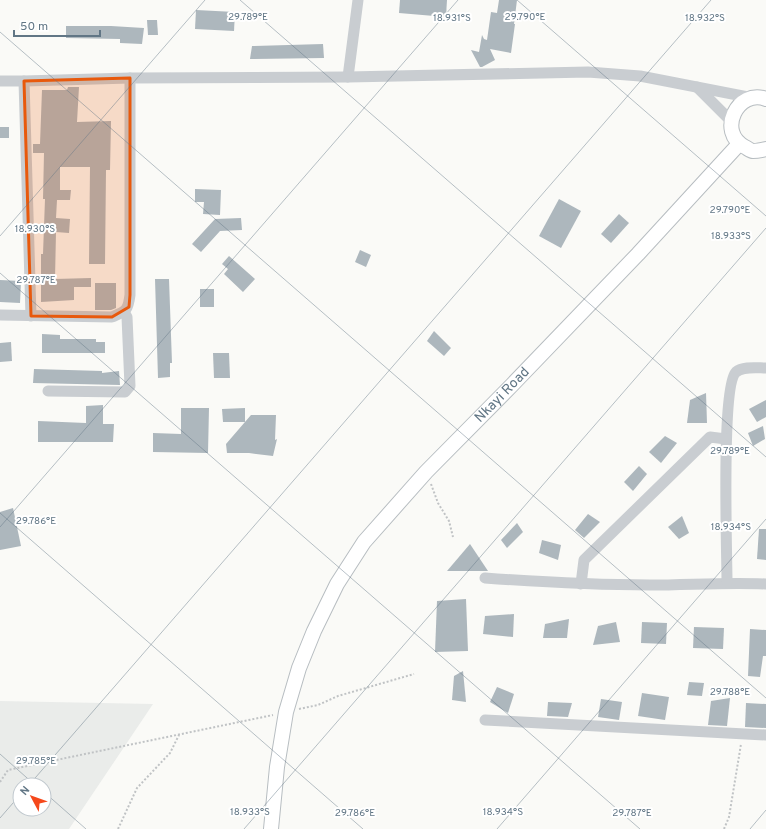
<svg xmlns="http://www.w3.org/2000/svg" width="766" height="829" font-family="Overpass,sans-serif">
<style>
.built{fill:#eaecea;fill-rule:evenodd}
.building{fill:#adb7bd}
.lines{fill:none;stroke-linecap:round;stroke-linejoin:round}
.major-casing{stroke:#b7bdc1;stroke-width:16}
.path{stroke:#c0c3c5;stroke-width:2;stroke-dasharray:2 2;stroke-linecap:butt}
.minor{stroke:#c9cdd1;stroke-width:11}
.major{stroke:#fff;stroke-width:14}
.marked{fill:#e8590c;fill-opacity:0.2;stroke:#e8590c;stroke-width:3;stroke-linejoin:round}
.ticks{fill:none;stroke:#617685;stroke-width:1;stroke-opacity:0.45}
.labels{text-anchor:middle;dominant-baseline:central;stroke-width:4;stroke-linejoin:round;paint-order:stroke}
.street-label{font-size:14px;fill:#617685;stroke:#fff}
.ticks-label{font-size:10px;text-anchor:middle;fill:#617685;stroke:#fff;stroke-width:4;stroke-linejoin:round;paint-order:stroke}
</style>
<rect width="100%" height="100%" fill="#fafaf7"/>
<path class="built" d="M0,701L153,704L69,829H0ZM20,785H44V809H20Z"/>
<g class="building">
<polygon points="400,0 447,0 446,17 399,13"/>
<polygon points="499,0 517,0 514,24 515,24 511,53 490,49 495,60 482,67 480,67 471,50 479,52 482,35 484,39 487,40 491,12 497,13"/>
<polygon points="196,10 235,12 234,31 195,29"/>
<polygon points="147,20 157,20 158,35 148,35"/>
<polygon points="66,26 111,26 144,28 142,44 120,43 120,39 66,38"/>
<polygon points="323,44 324,58 250,59 252,46"/>
<polygon points="68,87 79,87 77,122 111,121 110,170 106,170 105,264 89,264 90,167 60,167 60,190 71,190 70,200 57,200 56,218 70,219 69,233 56,232 55,279 91,278 91,287 74,287 74,300 41,302 41,254 43,254 45,199 43,199 44,153 33,153 33,144 40,144 42,90 67,90"/>
<rect x="0" y="127" width="9" height="11"/>
<polygon points="195,189 221,190 220,215 203,214 204,202 195,202"/>
<polygon points="559,199 581,211 561,248 539,236"/>
<polygon points="619,214 629,223 611,243 601,234"/>
<polygon points="241,218 242,230 220,231 201,252 192,244 215,219"/>
<polygon points="360,250 371,255 366,267 355,262"/>
<polygon points="229,256 255,279 243,292 224,274 228,269 222,264"/>
<polygon points="155,279 169,279 172,363 170,363 170,377 158,378"/>
<polygon points="0,280 21,281 20,303 0,302"/>
<polygon points="95,283 116,283 116,308 111,310 95,310"/>
<rect x="200" y="289" width="14" height="18"/>
<polygon points="434,331 451,348 444,356 427,341"/>
<polygon points="42,334 60,335 60,339 96,339 96,342 105,342 105,353 42,353"/>
<polygon points="11,342 12,361 0,362 0,343"/>
<polygon points="213,353 229,353 230,378 214,378"/>
<polygon points="34,369 102,371 102,373 119,371 120,385 33,383"/>
<polygon points="706,393 707,423 687,423 690,400"/>
<polygon points="766,400 766,417 757,422 749,409"/>
<polygon points="103,405 103,424 114,424 113,442 38,442 38,421 86,423 86,406"/>
<polygon points="181,408 209,408 208,453 153,452 153,433 181,434"/>
<polygon points="245,408 245,422 223,422 222,409"/>
<polygon points="251,415 276,415 275,440 277,439 273,456 249,453 227,453 226,444"/>
<polygon points="763,426 765,439 753,446 748,433"/>
<polygon points="665,436 677,443 661,463 649,452"/>
<polygon points="639,466 647,474 633,491 624,482"/>
<polygon points="13,508 21,546 0,550 0,512"/>
<polygon points="588,514 600,522 584,538 575,530"/>
<polygon points="682,516 689,533 679,539 668,527"/>
<polygon points="517,523 523,532 507,548 501,540"/>
<polygon points="759,529 766,529 766,560 757,559"/>
<polygon points="542,540 561,545 558,560 539,553"/>
<polygon points="470,544 488,571 447,571"/>
<polygon points="466,599 468,651 435,652 437,601"/>
<polygon points="514,614 513,637 483,634 485,616"/>
<polygon points="569,619 567,638 543,638 545,624"/>
<polygon points="616,622 620,642 593,645 598,626"/>
<polygon points="642,622 667,623 666,644 641,643"/>
<polygon points="694,627 724,628 723,649 693,648"/>
<polygon points="750,629 766,630 766,656 763,656 760,677 748,676"/>
<polygon points="463,671 466,702 452,700 454,676"/>
<polygon points="689,682 704,683 702,696 687,695"/>
<polygon points="497,687 514,694 508,713 490,702"/>
<polygon points="642,693 669,697 665,720 638,716"/>
<polygon points="730,698 727,726 708,725 711,701"/>
<polygon points="601,699 622,702 619,720 598,717"/>
<polygon points="548,702 572,703 568,717 547,716"/>
<polygon points="746,703 766,704 766,728 745,727"/>
</g>
<g class="lines">
<g class="major-casing">
<g id="major">
<path d="M766,99C738,88 716,132 745,147C747,148 751,151 753,151C757,151 762,150 766,149"/>
<path id="s1" d="M271,829L277,767L286,712L299,668L314,631L337,584L364,542L426,472L512,385L638,254L739,144"/>
</g>
</g>
<g class="path">
<polyline points="431,484 438,503 449,521 453,537"/>
<polyline points="299,709 318,705 338,696 414,674"/>
<polyline points="0,782 8,770 273,715"/>
<polyline points="118,829 137,788 170,753 179,735"/>
<polyline points="724,829 729,817 741,744"/>
</g>
<g class="minor">
<polyline points="348,77 358,0"/>
<polyline points="0,81 24,81 130,78 348,77 588,72 640,76 753,98"/>
<polyline points="24,81 31,316"/>
<polyline points="697,87 731,121"/>
<path d="M0,315L112,317C126,311 128,311 130,295V78"/>
<polyline points="48,391 125,392 130,386 127,317 124,312"/>
<path d="M485,578C540,582 595,585 650,585C689,585 727,582 766,584"/>
<path d="M727,582C727,553 721,386 736,372C743,366 757,368 766,368"/>
<polyline points="581,584 584,560 710,437 726,439"/>
<polyline points="485,720 766,735"/>
</g>
<use href="#major" class="major"/>
</g>
<path class="marked" d="M130,78V295L129,307L112,317L31,316L24,81Z"/>
<path class="ticks" d="M240,0L766,457M517,0L766,216M0,32L766,698M0,236L205,0M0,273L640,829M0,513L363,829M0,527L458,0M0,754L35,785M29,785L711,0M44,792L86,829M0,818L20,795M244,829L766,228M497,829L766,519M750,829L766,810"/>
<g class="labels">
<g class="street-label">
<text stroke="none"><textPath href="#s1" startOffset="508">Nkayi Road</textPath></text>
</g>
</g>
<g class="ticks-label">
<text x="248" y="20">29.789°E</text>
<text x="525" y="20">29.790°E</text>
<text x="452" y="21">18.931°S</text>
<text x="705" y="21">18.932°S</text>
<text x="730" y="213">29.790°E</text>
<text x="35" y="232">18.930°S</text>
<text x="731" y="239">18.933°S</text>
<text x="36" y="283">29.787°E</text>
<text x="730" y="454">29.789°E</text>
<text x="36" y="524">29.786°E</text>
<text x="731" y="530">18.934°S</text>
<text x="730" y="695">29.788°E</text>
<text x="36" y="764">29.785°E</text>
<text x="250" y="815">18.933°S</text>
<text x="503" y="815">18.934°S</text>
<text x="355" y="816">29.786°E</text>
<text x="632" y="816">29.787°E</text>
</g>
<g transform="translate(32 797) rotate(311)"><circle r="19" fill="#ffffff" stroke="#c0c8ce"/>
<path d="M0-3L7 15L0 10L-7 15Z" fill="#f5481b"/>
<text y="-6" font-size="11" font-weight="bold" text-anchor="middle" fill="#617685">N</text>
</g>
<path d="M14 30v6h86v-6" fill="none" stroke="#617685" stroke-width="2"/>
<text x="20" y="30" font-size="12" fill="#617685" stroke="#ffffff" stroke-width="3" paint-order="stroke">50 m</text>
</svg>
